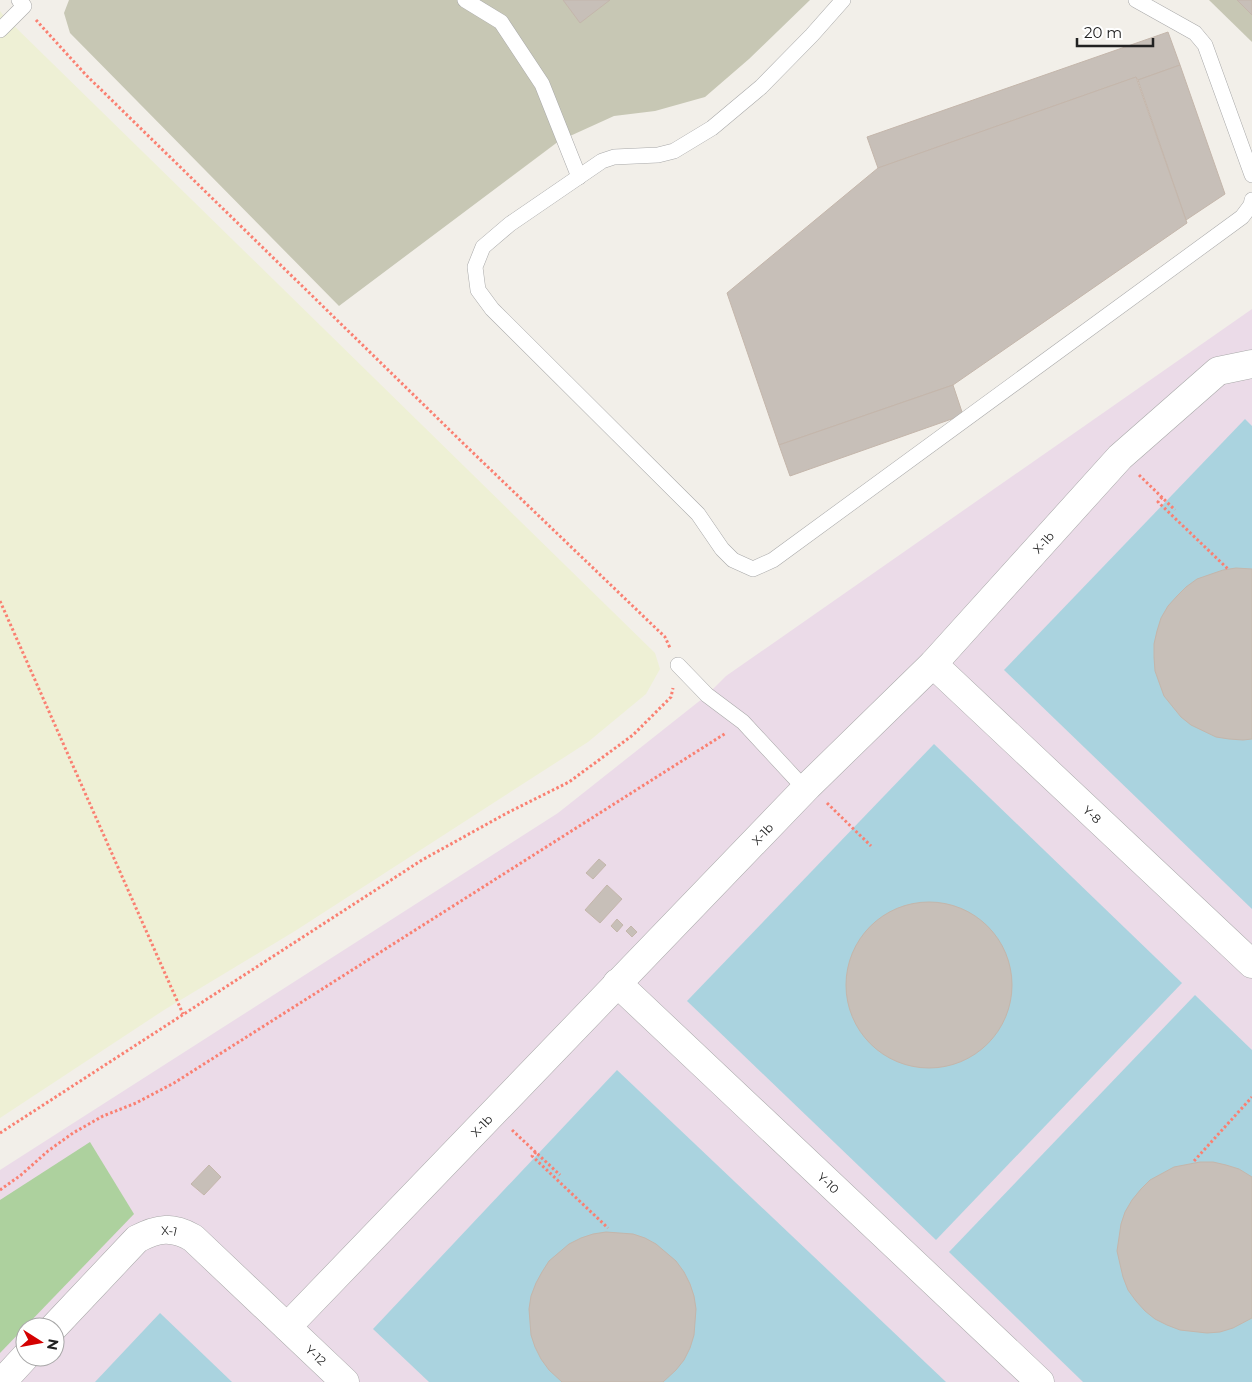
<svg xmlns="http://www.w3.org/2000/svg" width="1252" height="1382" font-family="Montserrat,sans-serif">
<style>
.industrial{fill:#ebdbe8;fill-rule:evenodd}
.construction{fill:#c7c7b4}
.farmland{fill:#eef0d5}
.forest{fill:#add19e}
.water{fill:#aad3df}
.building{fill:#c7bfb8;stroke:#c4b6ab}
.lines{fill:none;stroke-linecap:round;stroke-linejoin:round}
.lane-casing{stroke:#a9a9a9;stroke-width:16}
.street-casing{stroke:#a9a9a9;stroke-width:29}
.path{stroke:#fa8072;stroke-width:3;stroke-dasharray:2.5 2.5;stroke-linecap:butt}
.lane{stroke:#fff;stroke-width:15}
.street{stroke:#fff;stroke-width:28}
.labels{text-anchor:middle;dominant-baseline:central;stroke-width:4;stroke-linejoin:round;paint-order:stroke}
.street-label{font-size:12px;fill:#222;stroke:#fff}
</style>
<rect width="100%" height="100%" fill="#f2efe9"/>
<path class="industrial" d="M1252,309V1382H0V1170L558,813L707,695L726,676ZM25,1327H55V1357H25Z"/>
<g class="construction">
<polygon points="69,0 810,0 749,59 705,97 655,111 614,116 559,141 339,306 70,33 64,13"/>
<polygon points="1209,0 1252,0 1252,42"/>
</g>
<polygon class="farmland" points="0,11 3,15 655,653 660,669 646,694 588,742 295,931 164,1010 0,1118"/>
<polygon class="forest" points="90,1142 134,1214 0,1353 0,1200"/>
<g class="water">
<polygon points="1245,419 1252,426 1252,909 1004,670"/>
<polygon points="934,744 1182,983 936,1240 687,1001"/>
<polygon points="1195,995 1252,1050 1252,1382 1083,1382 949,1252"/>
<polygon points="617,1070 946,1382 429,1382 373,1329"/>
<polygon points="160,1313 232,1382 95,1382"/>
</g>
<g class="building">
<polygon points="563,0 610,0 580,23"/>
<polygon points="1237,0 1252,0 1252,15"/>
<polygon points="1168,32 1180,65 1138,80 1136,77 878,168 867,137"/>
<polygon points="1180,65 1225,194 1186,220 1138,80"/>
<polygon points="1136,77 1187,223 953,385 779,445 727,293 878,168"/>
<polygon points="953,385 963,415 790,476 779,445"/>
<polygon points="1236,568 1252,569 1252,739 1243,740 1229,739 1216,737 1191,725 1181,717 1164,696 1155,671 1154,657 1154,644 1157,631 1161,618 1168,606 1177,596 1186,587 1197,579 1223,570"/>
<polygon points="599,859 606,865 593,879 586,873"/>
<polygon points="607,885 622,899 600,923 585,910"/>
<circle cx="929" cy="985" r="83"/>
<polygon points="617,919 623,925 617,932 611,926"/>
<polygon points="631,926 637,932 632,937 626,931"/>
<polygon points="1200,1162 1213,1162 1226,1165 1239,1169 1252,1177 1252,1318 1233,1328 1220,1332 1207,1333 1180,1330 1167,1325 1155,1319 1145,1311 1136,1301 1128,1290 1123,1277 1117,1251 1121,1224 1125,1212 1132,1200 1141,1189 1150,1180 1174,1167"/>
<polygon points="209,1165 221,1177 204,1195 191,1184"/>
<polygon points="606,1232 633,1234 645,1238 656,1244 676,1261 684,1272 690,1284 694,1296 696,1309 694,1335 690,1348 684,1360 676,1370 663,1382 562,1382 549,1370 541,1359 535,1347 531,1335 529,1309 531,1296 536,1283 542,1272 549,1261 569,1244 581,1238 593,1234"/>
</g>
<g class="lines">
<g class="lane-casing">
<g id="lane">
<polyline points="465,0 501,22 542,84 579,177"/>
<polyline points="843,0 812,35 761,87 712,128 674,151 658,155 614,157 602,161 510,224 483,247 475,267 478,290 492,309 698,514 722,549 733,560 753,569 773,560 1242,217 1251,205 1252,200"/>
<polyline points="1136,0 1195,33 1205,45 1252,175"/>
<polyline points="0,30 24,6 19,0"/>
<polyline points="678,665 707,695 743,722 805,789"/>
</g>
</g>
<g class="street-casing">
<g id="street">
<path id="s1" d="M933,664L1252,964"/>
<path id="s2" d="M617,983L1040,1382"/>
<path id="s3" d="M54,1327L137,1239C158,1228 172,1226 193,1238L345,1382"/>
<path id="s4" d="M287,1327L808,786L933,664L1120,457L1218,371L1252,364"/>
<polyline points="2,1382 25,1357"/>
</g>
</g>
<g class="path">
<polyline points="36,20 86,75 466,446 665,637 670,648"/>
<polyline points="1139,475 1175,510"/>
<polyline points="1162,497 1158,502 1228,569"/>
<polyline points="0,601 183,1014"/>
<polyline points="827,803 871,846"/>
<polyline points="512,1130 560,1175"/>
<polyline points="0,1133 422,860 507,813 569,782 633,735 671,697 673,688"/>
<polyline points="536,1152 532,1156 608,1228"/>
<polyline points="1194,1161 1252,1097"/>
<polyline points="0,1190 21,1175 48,1151 73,1133 103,1116 136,1103 174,1083 726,733"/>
</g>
<use href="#lane" class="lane"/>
<use href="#street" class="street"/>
</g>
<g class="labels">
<g class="street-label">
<text stroke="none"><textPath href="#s4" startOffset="1090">X-1b</textPath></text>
<text stroke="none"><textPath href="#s1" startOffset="219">Y-8</textPath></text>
<text stroke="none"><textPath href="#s4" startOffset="685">X-1b</textPath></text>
<text stroke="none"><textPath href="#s4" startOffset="280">X-1b</textPath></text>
<text stroke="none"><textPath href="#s2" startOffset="291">Y-10</textPath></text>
<text stroke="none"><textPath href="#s3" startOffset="155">X-1</textPath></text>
<text stroke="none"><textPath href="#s3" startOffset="350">Y-12</textPath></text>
</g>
</g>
<g transform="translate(40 1342) rotate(101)"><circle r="24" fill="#ffffff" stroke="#a7a7a7"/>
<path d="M0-4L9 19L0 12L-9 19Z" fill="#d40000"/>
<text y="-8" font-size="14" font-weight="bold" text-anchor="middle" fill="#222222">N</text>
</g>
<path d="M1077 38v8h76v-8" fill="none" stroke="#222222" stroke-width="2.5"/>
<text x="1084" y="38" font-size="15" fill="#222222" stroke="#ffffff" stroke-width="4" paint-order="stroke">20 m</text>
</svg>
